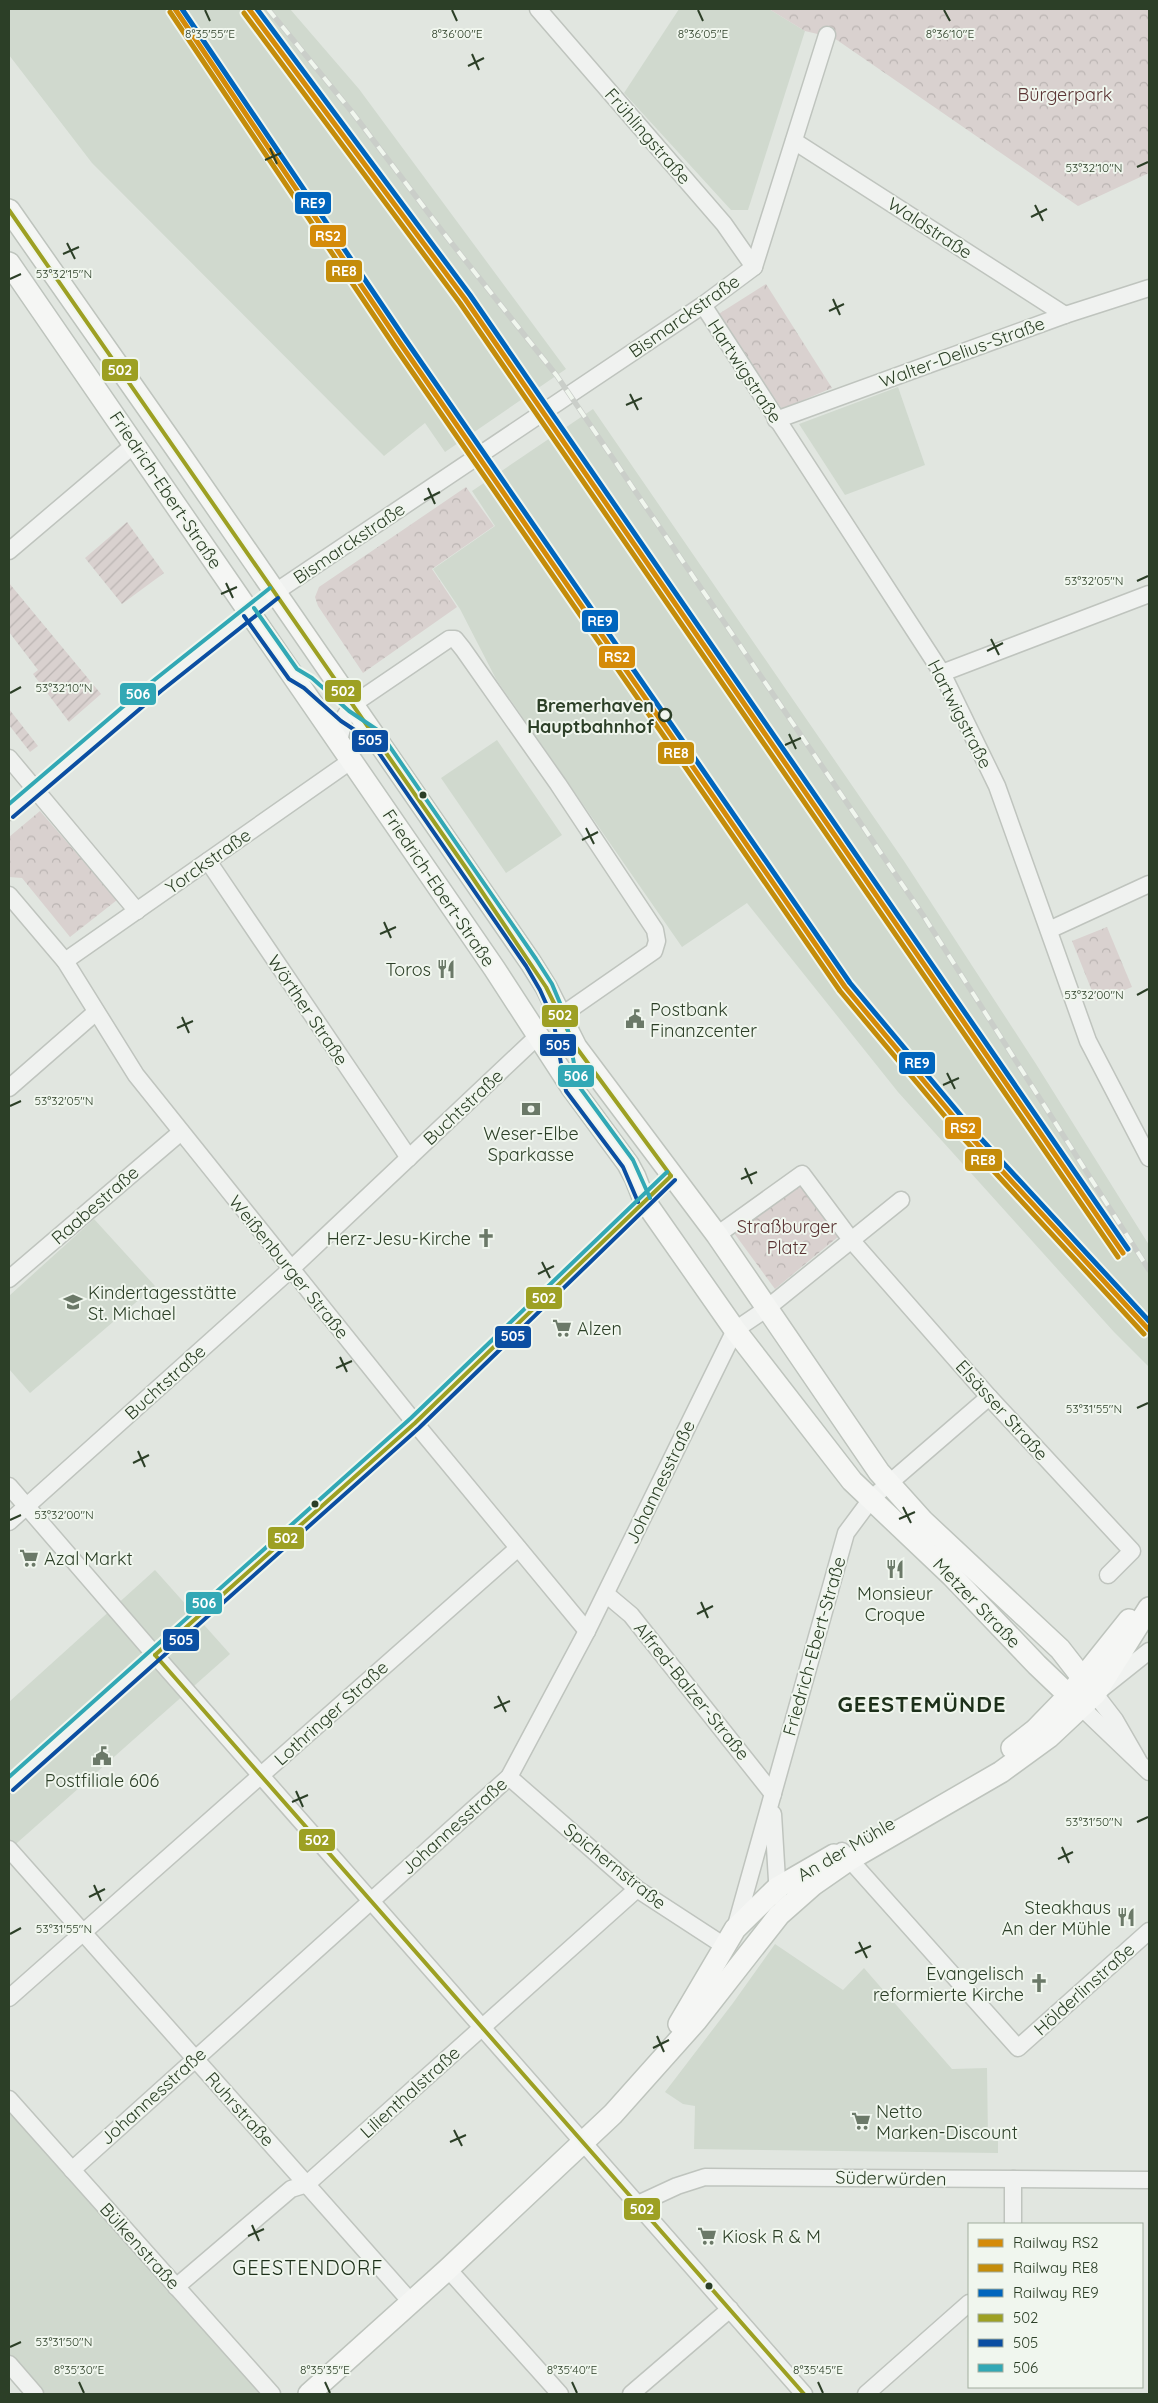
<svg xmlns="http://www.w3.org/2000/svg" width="1158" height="2403" font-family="Quicksand,sans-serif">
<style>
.built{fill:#d0d9ce}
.park{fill:url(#park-crowns)}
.garden{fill:url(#garden-furrows)}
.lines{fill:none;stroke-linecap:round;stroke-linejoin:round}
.minor-casing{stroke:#bfc4be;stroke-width:19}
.major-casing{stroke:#bec4bd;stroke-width:24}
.minor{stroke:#f0f2f0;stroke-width:16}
.major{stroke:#f5f6f4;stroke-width:21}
.rail-casing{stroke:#cacec9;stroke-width:5.5}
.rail{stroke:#f0f6ee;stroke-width:4;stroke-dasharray:11;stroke-linecap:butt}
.bus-1-casing{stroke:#f0f6ee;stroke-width:8}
.bus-2-casing{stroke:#f0f6ee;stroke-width:8}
.bus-3-casing{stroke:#f0f6ee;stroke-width:8}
.bus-1{stroke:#9da023;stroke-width:4}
.bus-2{stroke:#0b4ea2;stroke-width:4}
.bus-3{stroke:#32a8b5;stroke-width:4}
.rail-1-casing{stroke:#f0f6ee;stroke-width:9}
.rail-2-casing{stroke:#f0f6ee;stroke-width:9}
.rail-3-casing{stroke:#f0f6ee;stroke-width:9}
.rail-1{stroke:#d58b08;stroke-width:5}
.rail-2{stroke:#c48c0a;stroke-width:5}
.rail-3{stroke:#0065bd;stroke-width:5}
.ticks{fill:none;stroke:#2c3f27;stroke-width:2}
.stop-dot{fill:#f0f6ee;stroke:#2c3f27;stroke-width:2.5}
.bus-dot{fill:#2c3f27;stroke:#f0f6ee;stroke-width:2}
.labels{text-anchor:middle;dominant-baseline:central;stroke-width:4;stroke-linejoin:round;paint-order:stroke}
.park-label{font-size:18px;fill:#5b3535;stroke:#f0f6ee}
.street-label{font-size:18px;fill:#2c3f27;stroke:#f0f6ee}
.stop-label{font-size:18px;font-weight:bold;fill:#2c3f27;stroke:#f0f6ee;text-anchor:end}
.poi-label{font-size:18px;fill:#2c3f27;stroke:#f0f6ee;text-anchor:start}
.quarter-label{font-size:20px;letter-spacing:1px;fill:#1d301a;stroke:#f0f6ee}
.district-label{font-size:22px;font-weight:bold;letter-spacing:1px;fill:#1d301a;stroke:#f0f6ee}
.ticks-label{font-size:12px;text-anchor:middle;fill:#2c3f27;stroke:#f0f6ee;stroke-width:4;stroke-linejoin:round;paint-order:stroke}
.line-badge{stroke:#f0f6ee;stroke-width:2}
.badge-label{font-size:14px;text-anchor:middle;font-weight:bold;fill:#fff}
</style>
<defs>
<pattern id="park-crowns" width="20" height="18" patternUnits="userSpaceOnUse" patternTransform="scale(1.25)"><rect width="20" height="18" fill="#d9d1cf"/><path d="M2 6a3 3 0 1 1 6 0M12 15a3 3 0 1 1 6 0" fill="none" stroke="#bab4b2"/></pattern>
<pattern id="garden-furrows" width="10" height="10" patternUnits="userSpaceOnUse" patternTransform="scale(1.25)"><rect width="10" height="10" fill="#d9d1cf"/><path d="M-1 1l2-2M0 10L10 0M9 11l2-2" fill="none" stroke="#bab4b2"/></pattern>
</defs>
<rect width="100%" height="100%" fill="#e1e6e0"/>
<g class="built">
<polygon points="9,9 290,9 359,89 566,369 445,452 425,423 384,456 92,163 9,55"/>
<polygon points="679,9 769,9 805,31 748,210 731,210 624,93"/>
<polygon points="898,387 925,465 845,495 799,424"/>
<polygon points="593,409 904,861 1036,1064 1149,1245 1149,1367 1114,1332 898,1092 747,903 682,947 496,679 460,609 433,569 495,526 472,491"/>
<polygon points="497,740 562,835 506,873 441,778"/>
<polygon points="94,1219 155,1286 30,1393 9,1369 9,1296"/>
<polygon points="155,1570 230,1654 9,1850 9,1702"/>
<polygon points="775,1944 843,1990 864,1968 952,2069 987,2068 988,2140 998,2141 998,2153 694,2149 695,2106 683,2104 665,2092 733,2003"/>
<polygon points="9,2112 262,2394 41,2394 9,2357"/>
</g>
<g class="park">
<polygon points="769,9 1149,9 1149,173 1078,206 834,38 805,31"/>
<polygon points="766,284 832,388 782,409 717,315"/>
<polygon points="466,487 494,526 432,569 457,607 363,673 318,606 315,597 319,587"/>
<polygon points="40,811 117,900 70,937 22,878 9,877 9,837"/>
<polygon points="1107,927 1132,987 1096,1001 1072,941"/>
<polygon points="802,1185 839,1236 775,1289 734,1233"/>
</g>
<g class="garden">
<polygon points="127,522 164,573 122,604 85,558"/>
<polygon points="9,583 101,694 69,722 33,674 38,670 9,632"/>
<polygon points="9,709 38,746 30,752 9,725"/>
</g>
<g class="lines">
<g class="minor-casing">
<g id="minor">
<polyline points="538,9 724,224 754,267"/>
<polyline points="794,141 1065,315"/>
<polyline points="703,305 942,673 997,786 1088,1041 1149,1158"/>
<polyline points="776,420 1065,315 1149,288"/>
<polyline points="9,551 135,444"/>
<polyline points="942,673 1149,594"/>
<polyline points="339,741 345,716 352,705 449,639 455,639 463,649 558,784 655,930 657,941 654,951 559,1017"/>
<polyline points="9,758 137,911"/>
<polyline points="9,812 157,686 274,593 703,305 754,267 827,35"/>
<polyline points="208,861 409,1158"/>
<polyline points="9,895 65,961 136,1075 415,1423 587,1631"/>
<polyline points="1049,930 1149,884"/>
<polyline points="65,961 352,760"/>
<polyline points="9,1088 96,1012"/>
<polyline points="717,1235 802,1174 852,1241 989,1397 1132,1551 1108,1575"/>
<polyline points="9,1279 181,1132"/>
<polyline points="9,1486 155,1655 804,2394"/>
<polyline points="9,1522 291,1269 539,1035"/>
<polyline points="606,1594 631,1615 773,1794"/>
<polyline points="1081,1707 1149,1772"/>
<polyline points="1138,1760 1115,1720 1095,1694 1149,1651"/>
<polyline points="509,1777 637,1889 726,1947"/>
<polyline points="9,1785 415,1423 671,1176"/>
<polyline points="773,1814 778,1897"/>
<polyline points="9,1849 411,2302"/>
<polyline points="842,1851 1018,2048 1149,1931"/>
<polyline points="735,1929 846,1533 872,1498 989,1397"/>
<polyline points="9,1998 518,1548"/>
<polyline points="9,2099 272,2394"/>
<polyline points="72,2170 509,1777 587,1631 735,1330 766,1309 901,1200"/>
<polyline points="1013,2179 1013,2224"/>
<polyline points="638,2204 677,2186 705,2177 1149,2180"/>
<polyline points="448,2269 560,2394"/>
<polyline points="176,2287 291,2189 307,2184 637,1889"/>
<polyline points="9,2364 35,2394"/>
<polyline points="631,2394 730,2309"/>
<polyline points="866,2394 969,2303"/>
</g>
</g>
<g class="major-casing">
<g id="major">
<polyline points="9,210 175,447 531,963 546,987 576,1047 717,1235 879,1472 923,1521 1060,1649 1095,1694"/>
<polyline points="9,263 494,968 572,1088 628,1164 635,1177 644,1200 735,1330 852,1481 952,1576 1037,1665 1081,1707"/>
<polyline points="1012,1748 1035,1730 1069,1695 1129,1620"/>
<polyline points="679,2024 735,1929 777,1888 834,1855"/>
<polyline points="309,2394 448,2269 613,2114 696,2021 779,1915 813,1885 849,1860 1001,1772 1049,1737 1095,1694 1149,1608"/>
</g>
</g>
<use href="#minor" class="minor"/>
<use href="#major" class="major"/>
<g class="rail-casing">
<polyline id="rail" points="268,9 352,112 442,231 557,376 923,915 1149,1270"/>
</g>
<use href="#rail" class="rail"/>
<g class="bus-1-casing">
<g id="bus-1">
<polyline points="9,210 466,868 546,987 576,1047 671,1176"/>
<polyline points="155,1655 804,2394"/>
<polyline points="155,1655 415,1423 671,1176"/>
</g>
</g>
<g class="bus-2-casing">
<g id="bus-2">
<polyline points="244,616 289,679 304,688 341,721 370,740 526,966 540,990 553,1019 566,1091 623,1167 638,1202"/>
<polyline points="13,817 161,691 278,598"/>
<polyline points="13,1790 419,1428 675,1180"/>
</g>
</g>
<g class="bus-3-casing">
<g id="bus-3">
<polyline points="254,608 297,669 312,678 349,711 379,731 536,959 552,984 565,1015 578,1085 633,1160 650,1198"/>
<polyline points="9,804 153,681 270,588"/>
<polyline points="9,1777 411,1418 667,1172"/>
</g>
</g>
<use href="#bus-1" class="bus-1"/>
<use href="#bus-2" class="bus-2"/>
<use href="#bus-3" class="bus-3"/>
<g class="rail-1-casing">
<g id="rail-1">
<polyline points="175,9 400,343 845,987 969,1135 1149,1330"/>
<polyline points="249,9 465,299 1123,1253"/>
</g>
</g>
<g class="rail-2-casing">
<g id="rail-2">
<polyline points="170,12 395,347 840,991 964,1139 1144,1334"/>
<polyline points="244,13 460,303 1118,1257"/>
</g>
</g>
<g class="rail-3-casing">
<g id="rail-3">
<polyline points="182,9 405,339 850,983 973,1130 1149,1321"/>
<polyline points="257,9 470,295 1128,1249"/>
</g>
</g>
<use href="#rail-1" class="rail-1"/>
<use href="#rail-2" class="rail-2"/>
<use href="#rail-3" class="rail-3"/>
</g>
<path class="ticks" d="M205,10L210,21M452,10L457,21M698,10L703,21M944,10L950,21M472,54L479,70M468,66L484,58M270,148L277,164M265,160L281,153M1137,167L1148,162M1035,205L1043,221M1031,217L1047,209M67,243L75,259M63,254L79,247M10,279L21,274M833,299L840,315M829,311L844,304M630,394L638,410M626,405L642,398M428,488L435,504M424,500L440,492M1137,581L1148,576M226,583L233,598M221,594L237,587M991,639L999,655M987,651L1003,643M10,693L21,687M789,734L796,749M785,745L801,738M586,828L594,844M582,840L598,832M384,922L391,938M380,934L396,927M1137,995L1148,989M182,1017L189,1033M177,1028L193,1021M947,1073L955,1089M943,1085L959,1078M10,1106L21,1101M745,1168L752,1184M741,1179L757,1172M542,1262L550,1278M538,1274L554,1266M340,1357L347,1372M336,1368L352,1361M1137,1408L1148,1403M138,1451L145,1467M133,1463L149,1455M903,1507L911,1523M899,1519L915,1512M10,1520L21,1515M701,1602L708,1618M697,1614L713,1606M498,1696L506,1712M494,1708L510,1701M296,1791L303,1807M292,1802L308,1795M1137,1822L1148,1817M1062,1847L1069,1863M1058,1859L1073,1852M94,1885L101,1901M89,1897L105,1889M10,1934L21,1928M859,1942L867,1958M855,1953L871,1946M657,2036L664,2052M653,2048L669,2040M454,2130L462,2146M450,2142L466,2135M252,2225L259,2241M248,2236L264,2229M10,2347L21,2342M79,2382L84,2393M325,2382L330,2393M572,2382L577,2393M818,2382L823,2393"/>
<defs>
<g id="restaurant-bare" transform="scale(1.5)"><path d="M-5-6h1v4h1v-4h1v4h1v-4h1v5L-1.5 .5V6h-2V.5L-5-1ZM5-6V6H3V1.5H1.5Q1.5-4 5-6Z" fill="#6b7968" stroke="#f0f6ee" stroke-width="2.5" paint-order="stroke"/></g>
<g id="civic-bare" transform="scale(1.5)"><path d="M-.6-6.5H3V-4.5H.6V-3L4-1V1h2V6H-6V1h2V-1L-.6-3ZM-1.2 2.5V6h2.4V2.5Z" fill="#6b7968" stroke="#f0f6ee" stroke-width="2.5" paint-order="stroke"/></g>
<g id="bank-bare" transform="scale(1.5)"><path d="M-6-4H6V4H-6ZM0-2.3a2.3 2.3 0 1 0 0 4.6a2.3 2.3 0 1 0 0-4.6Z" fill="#6b7968" stroke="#f0f6ee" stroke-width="2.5" paint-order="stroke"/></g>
<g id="church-bare" transform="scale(1.5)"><path d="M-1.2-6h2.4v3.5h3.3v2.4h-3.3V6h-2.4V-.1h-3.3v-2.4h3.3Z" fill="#6b7968" stroke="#f0f6ee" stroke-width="2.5" paint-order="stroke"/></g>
<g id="school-bare" transform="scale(1.5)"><path d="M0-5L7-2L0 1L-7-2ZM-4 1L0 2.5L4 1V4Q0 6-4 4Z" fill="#6b7968" stroke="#f0f6ee" stroke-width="2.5" paint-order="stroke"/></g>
<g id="supermarket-bare" transform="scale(1.5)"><path d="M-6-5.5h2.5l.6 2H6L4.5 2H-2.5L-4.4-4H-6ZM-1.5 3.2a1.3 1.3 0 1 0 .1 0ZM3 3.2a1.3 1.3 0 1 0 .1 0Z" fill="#6b7968" stroke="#f0f6ee" stroke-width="2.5" paint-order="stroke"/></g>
</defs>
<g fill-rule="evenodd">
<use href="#restaurant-bare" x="446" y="969"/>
<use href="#civic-bare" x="635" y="1019"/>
<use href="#bank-bare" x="531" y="1109"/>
<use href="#church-bare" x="486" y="1238"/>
<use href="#school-bare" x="73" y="1302"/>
<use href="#supermarket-bare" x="562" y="1328"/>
<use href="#supermarket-bare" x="29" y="1558"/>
<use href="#restaurant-bare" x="895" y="1569"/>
<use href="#civic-bare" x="102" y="1756"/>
<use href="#restaurant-bare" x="1126" y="1917"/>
<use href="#church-bare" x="1039" y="1983"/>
<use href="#supermarket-bare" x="861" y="2121"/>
<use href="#supermarket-bare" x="707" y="2236"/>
</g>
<circle class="stop-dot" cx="665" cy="715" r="6"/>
<g class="bus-dot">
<circle cx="423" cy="795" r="4.5"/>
<circle cx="315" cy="1504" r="4.5"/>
<circle cx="709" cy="2286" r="4.5"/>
</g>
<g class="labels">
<g class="park-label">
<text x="1065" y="94">Bürgerpark</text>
<text x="787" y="1226">Straßburger<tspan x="787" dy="21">Platz</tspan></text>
</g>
<g class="street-label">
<text transform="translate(648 136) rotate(49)">Frühlingstraße</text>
<text transform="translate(930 228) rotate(33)">Waldstraße</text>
<text transform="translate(684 316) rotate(-35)">Bismarckstraße</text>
<text transform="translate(962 352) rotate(-20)">Walter-Delius-Straße</text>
<text transform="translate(745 371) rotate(57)">Hartwigstraße</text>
<text transform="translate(166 490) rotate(56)">Friedrich-Ebert-Straße</text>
<text transform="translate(349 543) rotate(-34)">Bismarckstraße</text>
<text transform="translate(960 714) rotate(63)">Hartwigstraße</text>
<text transform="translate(208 861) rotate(-35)">Yorckstraße</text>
<text transform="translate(439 888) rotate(56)">Friedrich-Ebert-Straße</text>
<text transform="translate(308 1010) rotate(56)">Wörther Straße</text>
<text transform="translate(463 1107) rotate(-43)">Buchtstraße</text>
<text transform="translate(95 1205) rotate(-41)">Raabestraße</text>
<text transform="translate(289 1267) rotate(51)">Weißenburger Straße</text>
<text transform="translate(165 1382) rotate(-42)">Buchtstraße</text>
<text transform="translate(1002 1410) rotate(48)">Elsässer Straße</text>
<text transform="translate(660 1482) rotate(-64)">Johannesstraße</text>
<text transform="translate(977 1603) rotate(46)">Metzer Straße</text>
<text transform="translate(814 1646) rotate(-74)">Friedrich-Ebert-Straße</text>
<text transform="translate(692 1691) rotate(51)">Alfred-Balzer-Straße</text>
<text transform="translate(331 1713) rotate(-42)">Lothringer Straße</text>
<text transform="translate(454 1826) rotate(-42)">Johannesstraße</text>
<text transform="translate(846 1849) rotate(-30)">An der Mühle</text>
<text transform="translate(615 1866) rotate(39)">Spichernstraße</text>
<text transform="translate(1084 1989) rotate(-42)">Hölderlinstraße</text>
<text transform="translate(410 2092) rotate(-42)">Lilienthalstraße</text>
<text transform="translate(153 2096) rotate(-42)">Johannesstraße</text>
<text transform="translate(240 2109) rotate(48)">Ruhrstraße</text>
<text transform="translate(891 2178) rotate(1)">Süderwürden</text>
<text transform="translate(140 2246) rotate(48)">Bülkenstraße</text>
</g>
<g class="stop-label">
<text x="654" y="705">Bremerhaven<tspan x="654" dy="21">Hauptbahnhof</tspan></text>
</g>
<g class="poi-label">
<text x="431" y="969" text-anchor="end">Toros</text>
<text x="650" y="1009">Postbank<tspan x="650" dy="21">Finanzcenter</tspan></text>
<text x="531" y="1133" text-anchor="middle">Weser-Elbe<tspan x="531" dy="21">Sparkasse</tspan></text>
<text x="471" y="1238" text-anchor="end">Herz-Jesu-Kirche</text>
<text x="88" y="1292">Kindertagesstätte<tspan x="88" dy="21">St. Michael</tspan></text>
<text x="577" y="1328">Alzen</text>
<text x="44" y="1558">Azal Markt</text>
<text x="895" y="1593" text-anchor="middle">Monsieur<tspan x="895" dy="21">Croque</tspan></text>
<text x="102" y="1780" text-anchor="middle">Postfiliale 606</text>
<text x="1111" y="1907" text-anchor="end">Steakhaus<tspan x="1111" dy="21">An der Mühle</tspan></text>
<text x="1024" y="1973" text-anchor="end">Evangelisch<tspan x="1024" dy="21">reformierte Kirche</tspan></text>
<text x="876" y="2111">Netto<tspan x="876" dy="21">Marken-Discount</tspan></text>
<text x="722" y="2236">Kiosk R &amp; M</text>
</g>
<g class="quarter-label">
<text x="308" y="2267">GEESTENDORF</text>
</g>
<g class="district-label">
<text x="922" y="1704">GEESTEMÜNDE</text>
</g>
</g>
<g class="ticks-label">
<text x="210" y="38">8°35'55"E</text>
<text x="457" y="38">8°36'00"E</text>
<text x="703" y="38">8°36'05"E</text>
<text x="950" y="38">8°36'10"E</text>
<text x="1094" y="172">53°32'10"N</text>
<text x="64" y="278">53°32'15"N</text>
<text x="1094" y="585">53°32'05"N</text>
<text x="64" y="692">53°32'10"N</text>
<text x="1094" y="999">53°32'00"N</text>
<text x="64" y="1105">53°32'05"N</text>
<text x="1094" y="1413">53°31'55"N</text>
<text x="64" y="1519">53°32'00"N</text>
<text x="1094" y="1826">53°31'50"N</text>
<text x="64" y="1933">53°31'55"N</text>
<text x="64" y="2346">53°31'50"N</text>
<text x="79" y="2374">8°35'30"E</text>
<text x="325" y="2374">8°35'35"E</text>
<text x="572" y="2374">8°35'40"E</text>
<text x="818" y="2374">8°35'45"E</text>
</g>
<g class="line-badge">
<rect x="294" y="191" width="38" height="24" rx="5" fill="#0065bd"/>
<rect x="309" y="224" width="38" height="24" rx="5" fill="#d58b08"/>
<rect x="325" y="259" width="38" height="24" rx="5" fill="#c48c0a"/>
<rect x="101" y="358" width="38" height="24" rx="5" fill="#9da023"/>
<rect x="581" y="609" width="38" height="24" rx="5" fill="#0065bd"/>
<rect x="598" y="645" width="38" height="24" rx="5" fill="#d58b08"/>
<rect x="324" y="679" width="38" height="24" rx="5" fill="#9da023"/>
<rect x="119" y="682" width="38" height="24" rx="5" fill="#32a8b5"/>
<rect x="351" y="729" width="38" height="24" rx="5" fill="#0b4ea2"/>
<rect x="657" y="741" width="38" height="24" rx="5" fill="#c48c0a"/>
<rect x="541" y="1004" width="38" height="24" rx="5" fill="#9da023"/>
<rect x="539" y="1033" width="38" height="24" rx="5" fill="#0b4ea2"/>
<rect x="898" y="1051" width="38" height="24" rx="5" fill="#0065bd"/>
<rect x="557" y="1064" width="38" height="24" rx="5" fill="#32a8b5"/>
<rect x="944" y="1116" width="38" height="24" rx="5" fill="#d58b08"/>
<rect x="964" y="1148" width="39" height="24" rx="5" fill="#c48c0a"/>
<rect x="525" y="1286" width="38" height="24" rx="5" fill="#9da023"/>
<rect x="494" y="1325" width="38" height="24" rx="5" fill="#0b4ea2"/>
<rect x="267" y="1526" width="38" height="24" rx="5" fill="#9da023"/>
<rect x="185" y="1591" width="38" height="24" rx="5" fill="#32a8b5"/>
<rect x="162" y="1628" width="38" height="24" rx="5" fill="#0b4ea2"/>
<rect x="298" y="1828" width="38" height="24" rx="5" fill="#9da023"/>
<rect x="623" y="2197" width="38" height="24" rx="5" fill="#9da023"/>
</g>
<g class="badge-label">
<text x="313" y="208">RE9</text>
<text x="328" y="241">RS2</text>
<text x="344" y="276">RE8</text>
<text x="120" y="375">502</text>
<text x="600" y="626">RE9</text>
<text x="617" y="662">RS2</text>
<text x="343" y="696">502</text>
<text x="138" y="699">506</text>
<text x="370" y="745">505</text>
<text x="676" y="758">RE8</text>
<text x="560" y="1020">502</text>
<text x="558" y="1050">505</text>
<text x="917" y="1068">RE9</text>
<text x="576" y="1081">506</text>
<text x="963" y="1133">RS2</text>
<text x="983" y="1165">RE8</text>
<text x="544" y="1303">502</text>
<text x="513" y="1341">505</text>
<text x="286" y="1543">502</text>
<text x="204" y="1608">506</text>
<text x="181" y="1645">505</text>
<text x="317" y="1845">502</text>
<text x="642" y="2214">502</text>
</g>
<rect width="1158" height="2403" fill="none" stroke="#2c3f27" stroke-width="20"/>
<rect x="968" y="2223" width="175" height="165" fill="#f0f6ee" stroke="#a2ad9e"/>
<rect x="978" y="2239" width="25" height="8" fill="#d58b08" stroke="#a2ad9e"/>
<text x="1013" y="2248" font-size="15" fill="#2c3f27">Railway RS2</text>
<rect x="978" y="2264" width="25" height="8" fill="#c48c0a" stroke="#a2ad9e"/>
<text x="1013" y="2273" font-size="15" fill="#2c3f27">Railway RE8</text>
<rect x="978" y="2289" width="25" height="8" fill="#0065bd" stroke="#a2ad9e"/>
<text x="1013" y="2298" font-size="15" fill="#2c3f27">Railway RE9</text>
<rect x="978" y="2314" width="25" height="8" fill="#9da023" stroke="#a2ad9e"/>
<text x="1013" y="2323" font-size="15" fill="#2c3f27">502</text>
<rect x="978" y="2339" width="25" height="8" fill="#0b4ea2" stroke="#a2ad9e"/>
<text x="1013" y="2348" font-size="15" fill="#2c3f27">505</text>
<rect x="978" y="2364" width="25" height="8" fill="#32a8b5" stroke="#a2ad9e"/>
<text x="1013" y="2373" font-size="15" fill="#2c3f27">506</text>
</svg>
